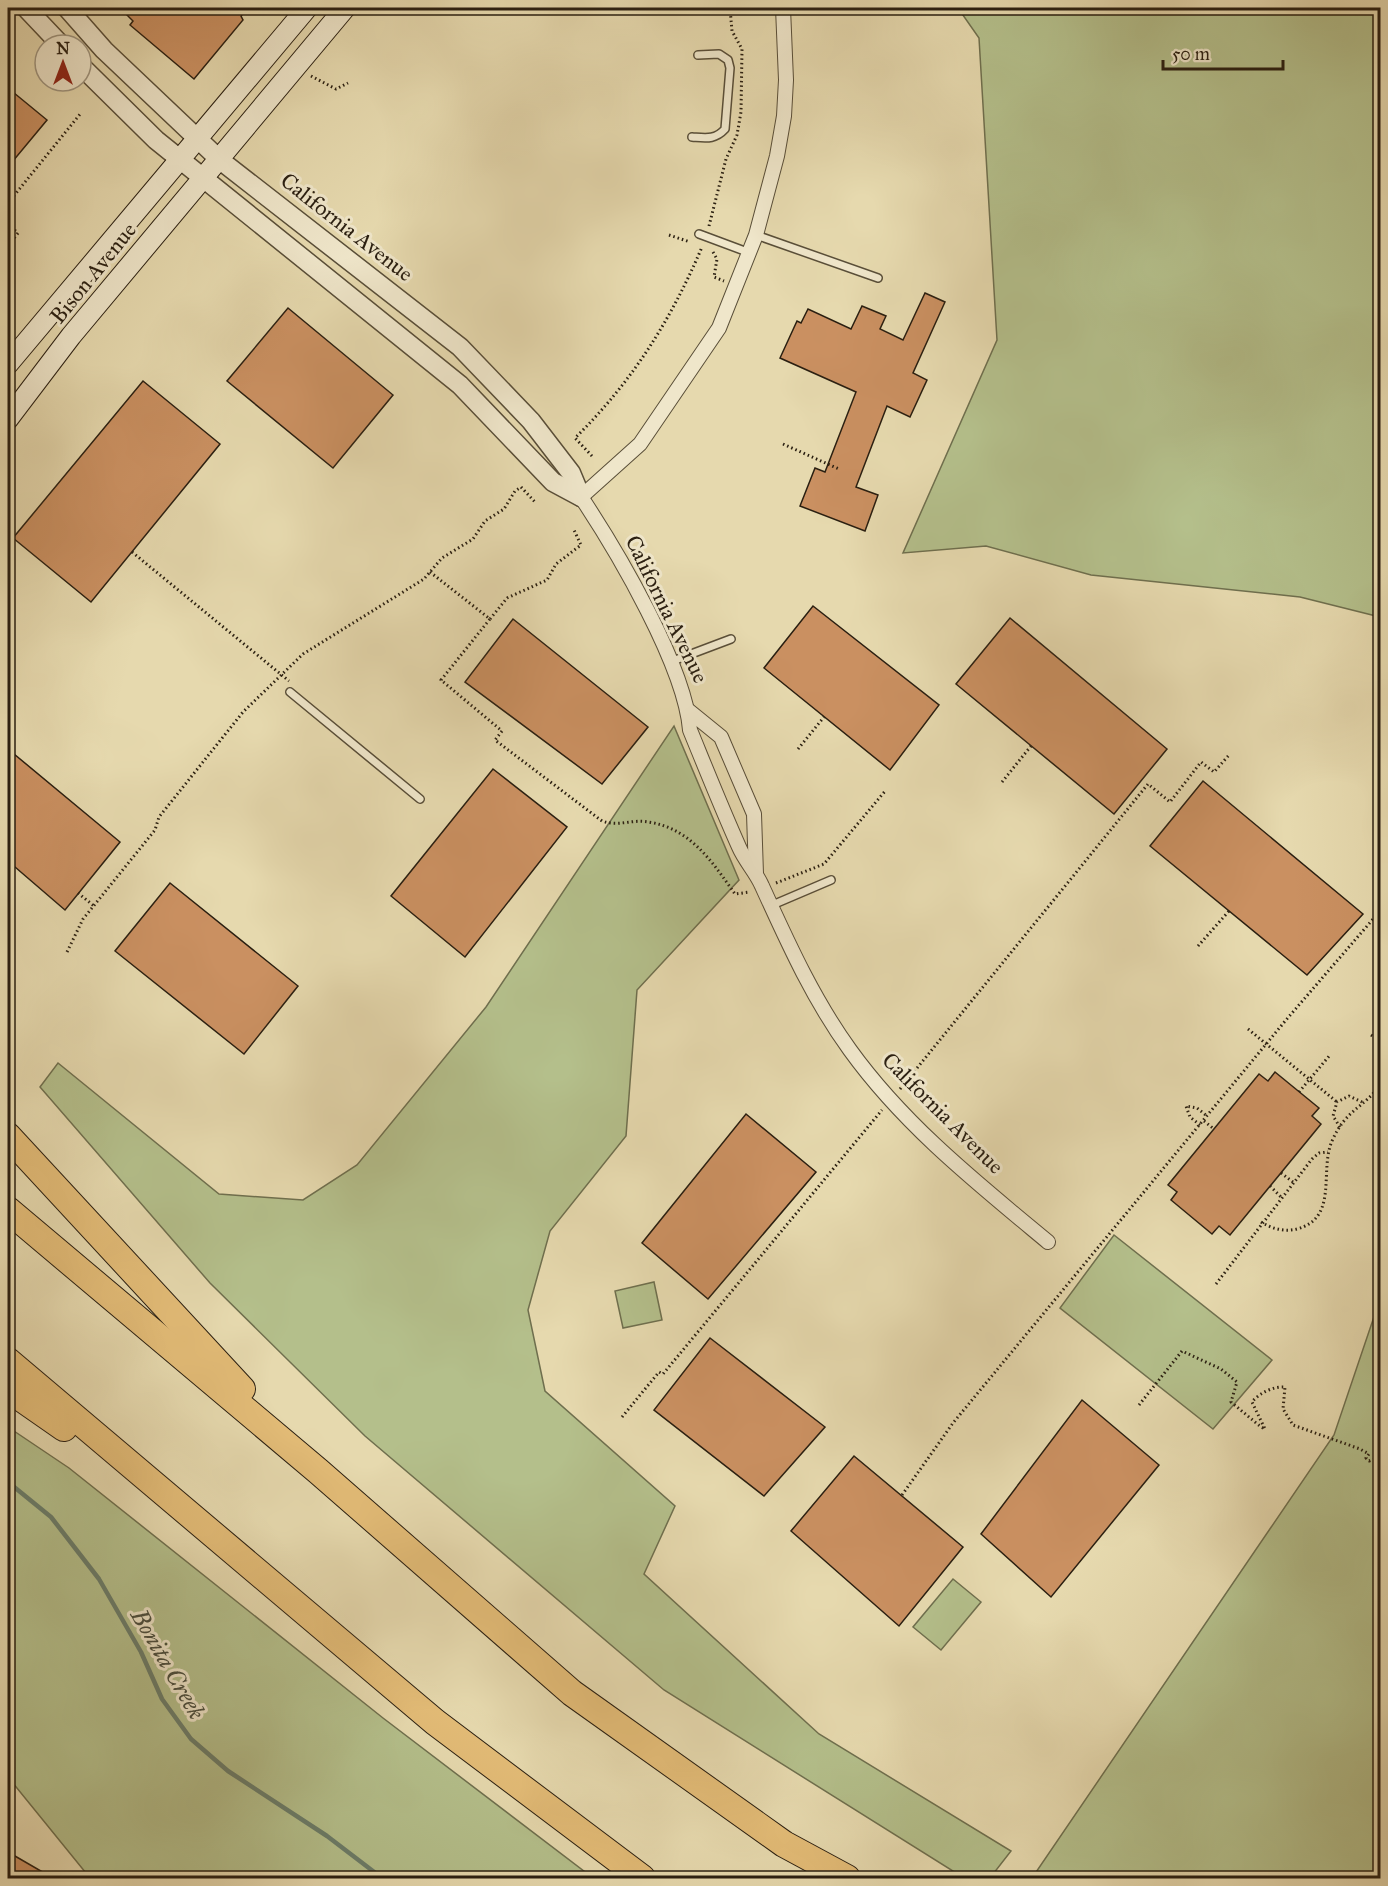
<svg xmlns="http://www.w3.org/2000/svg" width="1388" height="1886" font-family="'IM FELL Great Primer',serif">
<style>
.green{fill:#b4bf8b;stroke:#6f6f4e;stroke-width:1.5}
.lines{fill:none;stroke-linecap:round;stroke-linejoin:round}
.stream{stroke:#6b7d6a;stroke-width:4.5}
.building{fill:#ca9061;stroke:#2a1f11;stroke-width:1.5}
.service-casing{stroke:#594e38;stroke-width:10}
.minor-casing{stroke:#594e38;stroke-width:16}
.tertiary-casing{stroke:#594e38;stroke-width:21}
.secondary-casing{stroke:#2a1f11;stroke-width:22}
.motorway-casing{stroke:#2a1f11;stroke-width:28}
.path{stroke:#2a1f11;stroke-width:3;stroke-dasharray:1.5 3;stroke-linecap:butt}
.service{stroke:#efe6ca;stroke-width:7}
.minor{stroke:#efe6ca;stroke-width:14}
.tertiary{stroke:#efe6ca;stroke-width:18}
.secondary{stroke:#efe6ca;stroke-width:20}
.motorway{stroke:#e3bc77;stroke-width:26}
.labels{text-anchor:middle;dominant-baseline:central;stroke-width:6;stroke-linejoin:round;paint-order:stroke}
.street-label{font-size:22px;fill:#2a1f11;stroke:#efe6ca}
.water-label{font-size:24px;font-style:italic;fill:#4b4e3e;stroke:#efe6ca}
</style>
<rect width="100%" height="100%" fill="#e6d9ae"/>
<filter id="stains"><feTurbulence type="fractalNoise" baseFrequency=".00333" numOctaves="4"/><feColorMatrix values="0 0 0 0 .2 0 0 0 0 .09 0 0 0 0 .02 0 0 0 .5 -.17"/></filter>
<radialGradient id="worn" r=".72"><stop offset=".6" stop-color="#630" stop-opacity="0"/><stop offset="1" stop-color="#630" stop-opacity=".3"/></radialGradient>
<g class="green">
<polygon points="958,8 1380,8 1380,617 1300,597 1091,575 986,546 903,553 997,340 979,38"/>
<polygon points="674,726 739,880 637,990 626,1136 550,1231 528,1310 545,1391 675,1506 644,1574 819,1734 1011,1851 990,1878 964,1878 664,1690 365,1436 210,1283 40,1087 58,1063 219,1194 303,1200 357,1165 486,1007"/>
<polygon points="1114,1235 1272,1360 1213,1429 1060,1308"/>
<polygon points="654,1282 662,1320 623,1328 615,1291"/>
<polygon points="1380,1299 1380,1878 1032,1878 1334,1435"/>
<polygon points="8,1427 69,1468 383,1718 593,1878 90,1878 8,1777"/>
<polygon points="953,1579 981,1602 941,1650 913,1627"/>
</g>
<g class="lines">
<polyline class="stream" points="8,1482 51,1517 99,1579 141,1652 162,1699 191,1739 228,1771 327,1836 382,1878"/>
</g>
<g class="building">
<polygon points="120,8 248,8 241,16 243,20 194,79 130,25 133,21"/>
<polygon points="8,88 47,120 8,167"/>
<polygon points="925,293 945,302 913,373 927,380 910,417 887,406 856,487 878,495 865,531 800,506 815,468 825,472 856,392 780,358 797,321 801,323 808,309 851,329 862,306 886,316 880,329 903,340"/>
<polygon points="288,308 393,395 333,468 227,381"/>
<polygon points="143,381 220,444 91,602 13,538"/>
<polygon points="813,606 939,705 890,770 764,668"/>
<polygon points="1010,618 1167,749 1114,814 956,684"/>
<polygon points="513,619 648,727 602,784 465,682"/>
<polygon points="8,749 120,842 65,910 8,861"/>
<polygon points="493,769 567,827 465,957 391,896"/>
<polygon points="1203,781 1363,914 1307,975 1150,846"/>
<polygon points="170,883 298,986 244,1054 115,951"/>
<polygon points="1275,1072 1319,1108 1312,1116 1321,1124 1230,1235 1219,1226 1212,1234 1171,1200 1177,1192 1168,1185 1259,1074 1268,1081"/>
<polygon points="746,1114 816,1172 708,1299 642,1243"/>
<polygon points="710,1338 825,1427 764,1496 654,1410"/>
<polygon points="1082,1400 1159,1465 1051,1597 981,1534"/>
<polygon points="854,1456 963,1547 899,1626 791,1531"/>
<polygon points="8,1852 53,1878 8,1878"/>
</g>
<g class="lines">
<g class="service-casing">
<g id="service">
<path d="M692,137C706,138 715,140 725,129L730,68L728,60L719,54L698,55"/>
<polyline points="699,234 750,253"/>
<polyline points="756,235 878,278"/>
<polyline points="670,662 731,639"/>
<polyline points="290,692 420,799"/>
<polyline points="770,906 831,880"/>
</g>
</g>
<g class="minor-casing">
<g id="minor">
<path d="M783,8L786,80L784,116L777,156L756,235L719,328L640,444L581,497C617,551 685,666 690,730C706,769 722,809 739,847C745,861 756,872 762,886C788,943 813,999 850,1050C904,1125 977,1183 1048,1242"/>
<polyline points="689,711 721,737 754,814 756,874"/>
</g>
</g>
<g class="tertiary-casing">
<g id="tertiary">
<polyline points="26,8 61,45"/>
<polyline points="67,8 104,50 220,160 460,347 531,421 571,473 581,497"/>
<polyline points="81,66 156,140 460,385 553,482 581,497"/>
</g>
</g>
<g class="secondary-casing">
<g id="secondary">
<polyline points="8,364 307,8"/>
<polyline points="8,419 71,336 345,8"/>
</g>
</g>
<g class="motorway-casing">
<g id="motorway">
<polyline points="8,1136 242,1389"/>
<polyline points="8,1210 318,1471 572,1693 784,1844 847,1878"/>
<polyline points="8,1361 435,1722 642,1878"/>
<polyline points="8,1389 64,1428"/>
</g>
</g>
<g class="path">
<polyline points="311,76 336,89 348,83"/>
<polyline points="8,203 81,113"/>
<polyline points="8,224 18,233 8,246"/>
<polyline points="709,226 726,159 737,135 741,112 742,49 732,31 730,8"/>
<polyline points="669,235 690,242"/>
<polyline points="713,252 717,259 714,277 724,281"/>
<polyline points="783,444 839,469"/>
<path d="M592,456L575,438C632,382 671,320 702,247"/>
<polyline points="132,552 289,681"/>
<path d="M430,572L490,619L441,680L502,731L495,740L602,821C618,827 632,819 648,822C691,828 713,863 735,894L750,892"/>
<polyline points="490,619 507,598 547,580 556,564 581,545 574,530"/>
<polyline points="798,749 824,717"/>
<polyline points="1002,782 1031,746"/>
<polyline points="776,883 824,864 886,790"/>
<polyline points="78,893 94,906"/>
<polyline points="1198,946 1229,911"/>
<polyline points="67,952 83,919 155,830 159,817 243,712 303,654 424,579 442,558 473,539 485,521 504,509 515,491 521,487 535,502"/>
<polyline points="1248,1029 1337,1102"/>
<polyline points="1371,1035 1380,1041"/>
<polyline points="900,1089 1148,784 1170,802 1201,762 1214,772 1229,755"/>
<polyline points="1299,1092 1330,1055"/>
<polyline points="1204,1121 1214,1129"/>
<polyline points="1200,1125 1190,1117 1186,1106 1197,1108 1207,1116"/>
<polyline points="1340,1127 1333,1116 1337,1102 1349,1096 1362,1102"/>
<polyline points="1281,1173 1293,1182"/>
<polyline points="1270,1186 1281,1197"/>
<path d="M1261,1222C1272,1229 1285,1232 1297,1229C1339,1218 1319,1171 1332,1141C1346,1109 1364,1108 1380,1085"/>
<polyline points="1216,1284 1312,1159 1319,1153 1328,1152"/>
<path d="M1139,1405L1182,1351L1221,1369L1237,1382L1231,1402L1261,1427L1265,1429L1252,1402C1259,1393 1274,1386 1285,1387L1283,1409L1293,1425L1360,1449L1369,1454L1366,1458L1369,1461L1380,1457"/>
<polyline points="622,1417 659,1372 663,1374 882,1110"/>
<polyline points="1380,1439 1380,1454"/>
<polyline points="902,1495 953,1423 1286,1020 1380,911"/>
</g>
<use href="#service" class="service"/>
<use href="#minor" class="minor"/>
<use href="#tertiary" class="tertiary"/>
<use href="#secondary" class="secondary"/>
<use href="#motorway" class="motorway"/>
</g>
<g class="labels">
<g class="street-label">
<text transform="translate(347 227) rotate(38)">California Avenue</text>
<text transform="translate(93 273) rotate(-51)">Bison Avenue</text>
<text transform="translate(667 609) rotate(64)">California Avenue</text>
<text transform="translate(943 1113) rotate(45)">California Avenue</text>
</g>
<g class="water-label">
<text transform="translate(168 1664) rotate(60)">Bonita Creek</text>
</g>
</g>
<rect width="1388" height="1886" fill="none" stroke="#e6d9ae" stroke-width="30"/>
<rect x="9" y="9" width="1370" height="1868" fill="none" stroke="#2a1f11" stroke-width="3"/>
<rect x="15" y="15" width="1358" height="1856" fill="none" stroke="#2a1f11" stroke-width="1.5"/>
<g transform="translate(63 63)"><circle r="28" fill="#efe6ca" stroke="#a09680" stroke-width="1.5"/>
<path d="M0-4.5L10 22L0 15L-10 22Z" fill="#8f2418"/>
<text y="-9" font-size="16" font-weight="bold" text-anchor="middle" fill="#2a1f11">N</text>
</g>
<path d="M1163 60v9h120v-9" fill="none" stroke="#2a1f11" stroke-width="3"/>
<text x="1172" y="60" font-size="18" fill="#2a1f11" stroke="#efe6ca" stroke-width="4.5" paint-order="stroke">50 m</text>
<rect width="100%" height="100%" filter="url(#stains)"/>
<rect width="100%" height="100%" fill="url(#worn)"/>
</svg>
